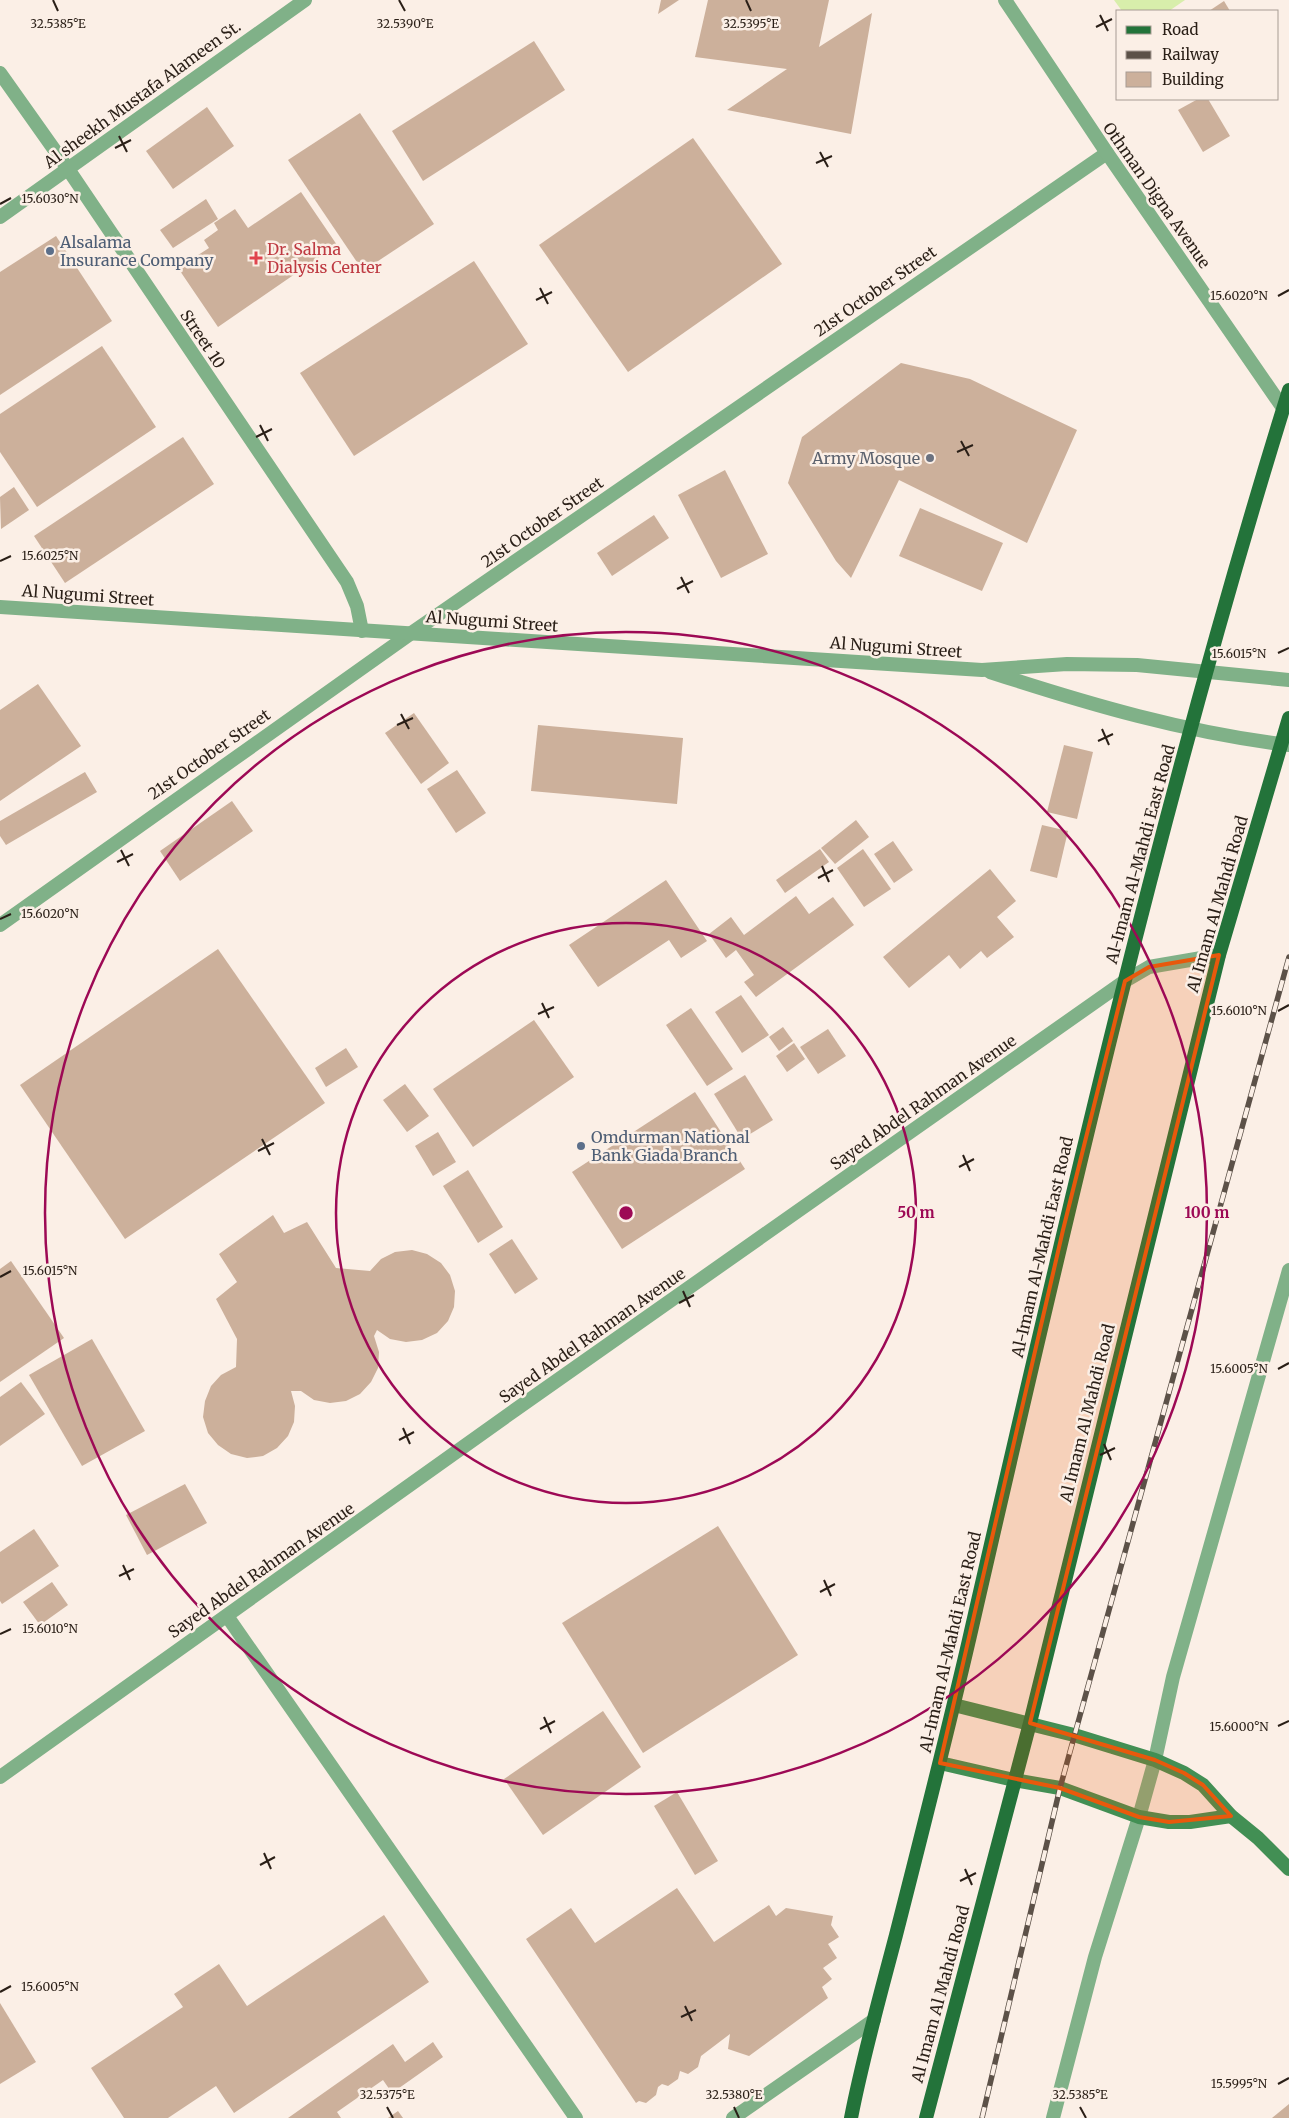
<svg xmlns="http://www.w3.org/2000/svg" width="1289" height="2118" font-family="Merriweather,serif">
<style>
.green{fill:#d8eeab}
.building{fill:#ccb09b}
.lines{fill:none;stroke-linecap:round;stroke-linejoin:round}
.minor{stroke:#80b188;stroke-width:14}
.tertiary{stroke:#80b188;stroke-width:14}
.secondary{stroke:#428f54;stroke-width:14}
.primary{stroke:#23733a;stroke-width:14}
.rail-casing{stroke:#5c5148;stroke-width:5.5}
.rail{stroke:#fbefe6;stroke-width:4;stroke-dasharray:11;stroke-linecap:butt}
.marked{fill:#e8590c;fill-opacity:0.2;stroke:#e8590c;stroke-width:4;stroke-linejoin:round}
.ticks{fill:none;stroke:#2a1f17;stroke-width:2}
.ring{fill:none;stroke:#9d0955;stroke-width:2.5}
.service-dot{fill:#5c6f8a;stroke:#fbefe6;stroke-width:2}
.health-dot{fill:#e0444e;stroke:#fbefe6;stroke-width:2}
.worship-dot{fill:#6b7280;stroke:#fbefe6;stroke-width:2}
.labels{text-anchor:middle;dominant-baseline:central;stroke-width:5;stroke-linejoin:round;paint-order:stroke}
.street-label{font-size:16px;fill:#2a1f17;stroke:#fbefe6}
.service-label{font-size:16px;fill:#4e5e75;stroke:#fbefe6;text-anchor:start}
.health-label{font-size:16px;fill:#be3a42;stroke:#fbefe6;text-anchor:start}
.worship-label{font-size:16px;fill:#5b616d;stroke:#fbefe6;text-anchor:end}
.ticks-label{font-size:12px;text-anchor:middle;fill:#2a1f17;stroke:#fbefe6;stroke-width:5;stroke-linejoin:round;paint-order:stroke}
.centre{fill:#9d0955;stroke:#fbefe6;stroke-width:2.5}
.ring-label{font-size:15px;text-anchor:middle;font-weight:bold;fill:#9d0955;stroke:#fbefe6;stroke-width:5;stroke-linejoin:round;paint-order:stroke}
</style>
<rect width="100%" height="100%" fill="#fbefe6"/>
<polygon class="green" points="1114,0 1185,0 1169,11 1122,11"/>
<g class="building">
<polygon points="661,0 679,0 658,14"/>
<polygon points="708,0 829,0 819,47 872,13 851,134 727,110 787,69 695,57"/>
<polygon points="1224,1 1230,11 1209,11"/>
<polygon points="534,41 565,90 423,181 392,131"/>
<polygon points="1198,99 1208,99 1230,136 1203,152 1178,110"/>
<polygon points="207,107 234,146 173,189 146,151"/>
<polygon points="360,113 434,224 363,271 288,160"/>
<polygon points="693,138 782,264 628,372 539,245"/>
<polygon points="301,192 337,245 218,327 178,268 209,248 204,240 218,230 214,223 235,209 248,228"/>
<polygon points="206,199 218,219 173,248 160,230"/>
<polygon points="56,236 112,321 0,395 0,272"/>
<polygon points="474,261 528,344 354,456 300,373"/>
<polygon points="102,346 156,427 37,507 0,452 0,414"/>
<polygon points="901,363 970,379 1077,430 1027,543 899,480 851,578 836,561 788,483 802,437"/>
<polygon points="183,437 214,484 65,583 34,536"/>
<polygon points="725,470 768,554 721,578 678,495"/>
<polygon points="14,487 29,510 1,529 0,497"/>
<polygon points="920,508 1003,543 982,591 899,556"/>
<polygon points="654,515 669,538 612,576 597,553"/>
<polygon points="38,684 81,746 0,801 0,710"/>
<polygon points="414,713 449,763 421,784 385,733"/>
<polygon points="538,725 683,738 677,804 531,791"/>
<polygon points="1064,745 1093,752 1077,819 1047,812"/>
<polygon points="457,770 486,813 456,833 427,789"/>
<polygon points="85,772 97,792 6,845 0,836 0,821"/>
<polygon points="232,801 253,831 180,881 160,851"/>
<polygon points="856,820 869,837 835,864 821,848"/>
<polygon points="1042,825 1068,831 1057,878 1030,871"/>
<polygon points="893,841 913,870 894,883 874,854"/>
<polygon points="820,849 829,862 785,893 776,880"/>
<polygon points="863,849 891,889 864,907 837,868"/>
<polygon points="990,869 1016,901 997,917 1014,937 987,958 981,951 960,969 949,955 909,988 883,957"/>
<polygon points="666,880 707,941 681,958 669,940 598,987 569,945"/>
<polygon points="796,896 809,914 833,897 854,925 756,997 744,982 754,975 736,950 726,958 709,934 731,917 744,935"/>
<polygon points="218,949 325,1103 125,1239 20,1085"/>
<polygon points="741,995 769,1035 742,1053 715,1012"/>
<polygon points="691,1008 733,1069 707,1086 666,1025"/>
<polygon points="534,1020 574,1077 473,1147 433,1089"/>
<polygon points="783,1027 793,1041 779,1051 769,1037"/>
<polygon points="828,1029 846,1056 818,1074 800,1047"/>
<polygon points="794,1043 805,1059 787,1072 776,1056"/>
<polygon points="346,1048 358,1067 326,1087 315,1068"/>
<polygon points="745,1075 773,1120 742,1139 714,1094"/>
<polygon points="405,1084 429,1116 407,1132 383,1100"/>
<polygon points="695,1092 745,1169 622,1249 572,1172"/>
<polygon points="438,1132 456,1162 433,1176 415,1146"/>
<polygon points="468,1170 503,1227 478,1243 443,1186"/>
<polygon points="273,1215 284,1233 307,1222 336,1268 370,1271 381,1259 395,1252 412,1250 427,1254 441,1263 450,1275 455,1291 454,1307 448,1321 437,1333 422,1340 406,1342 390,1339 377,1330 374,1336 379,1352 378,1368 371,1382 360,1394 346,1401 330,1403 314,1400 301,1391 291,1391 295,1406 294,1422 288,1436 277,1448 263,1456 247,1458 231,1454 218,1445 208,1433 203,1417 205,1401 211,1386 221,1375 236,1367 237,1339 216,1299 237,1282 219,1254"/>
<polygon points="512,1239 538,1279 515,1294 489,1254"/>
<polygon points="11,1261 64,1338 0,1382 0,1269"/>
<polygon points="92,1339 145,1431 82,1466 29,1375"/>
<polygon points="21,1382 45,1414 0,1446 0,1397"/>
<polygon points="185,1484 207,1523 147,1555 126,1515"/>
<polygon points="718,1526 798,1655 643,1753 562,1623"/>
<polygon points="34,1529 59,1566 2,1604 0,1601 0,1552"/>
<polygon points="52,1582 68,1605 40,1625 23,1602"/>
<polygon points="603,1711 641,1767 543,1835 504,1779"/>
<polygon points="677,1792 718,1861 695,1875 654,1806"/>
<polygon points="677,1888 714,1942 769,1905 776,1916 786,1908 833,1916 831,1925 839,1937 828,1944 837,1958 823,1968 832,1979 822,1987 828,1998 749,2056 728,2049 730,2034 701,2056 698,2067 688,2074 680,2071 678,2079 668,2086 662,2084 658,2087 656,2095 646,2103 639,2101 636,2103 526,1939 571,1908 595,1943"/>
<polygon points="384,1915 429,1982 234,2113 216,2086 168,2118 124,2118 91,2068 183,2007 174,1994 219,1964 247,2006"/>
<polygon points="0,2003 36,2062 0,2084"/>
<polygon points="433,2042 443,2057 392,2093 383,2080 337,2112 341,2118 288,2118 393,2044 405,2062"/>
<polygon points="1289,2104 1289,2118 1272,2118"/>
<polygon points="398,2111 403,2118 388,2118"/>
</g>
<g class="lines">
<g class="minor">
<polyline points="0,73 68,169 347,582 357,606 362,631"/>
<polyline points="0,217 305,0"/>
<polyline points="0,925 410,634 1107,153"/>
<polyline points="227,1616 576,2118"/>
<polyline points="733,2118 874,2020"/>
<polyline points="1053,2118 1095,1957 1139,1817 1155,1760 1173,1677 1289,1270"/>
</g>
<g class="tertiary">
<polyline points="1005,0 1107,153 1283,408"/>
<polyline points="0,607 982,670 1067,664 1137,665 1289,680"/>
<path d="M990,672C1088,704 1187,733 1289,745"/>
<polyline points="0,1777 515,1410 1125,981 1149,967 1219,955"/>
</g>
<g class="secondary">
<polyline points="954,1705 1074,1735 1155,1760 1184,1773 1203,1785 1231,1816 1258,1838 1289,1869"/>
<polyline points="940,1763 1014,1780 1060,1788 1139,1817 1169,1822 1190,1822 1231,1816"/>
</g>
<g class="primary">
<path d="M851,2118C863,2056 880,1996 896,1935C921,1837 946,1739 969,1640C1065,1221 1161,801 1289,390"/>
<polyline points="926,2118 1030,1723 1219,955 1289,718"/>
</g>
<g class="rail-casing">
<polyline id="rail" points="982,2118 1060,1788 1289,957"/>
</g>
<use href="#rail" class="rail"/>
</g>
<path class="marked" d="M1219,955L1030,1723L1155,1760L1184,1773L1203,1785L1231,1816L1169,1822L1139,1817L1060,1788L940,1763L1063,1230L1125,981L1149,967Z"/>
<path class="ticks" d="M53,0L58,11M399,0L405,11M746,0L751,11M1100,15L1108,31M1096,27L1112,19M119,136L127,152M115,148L131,140M820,152L828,167M816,163L832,156M0,204L11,198M540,288L548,304M1278,296L1289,290M536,300L552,292M260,425L268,441M256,437L272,429M961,441L969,456M957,452L973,445M0,561L11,556M681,577L689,593M677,589L693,581M1278,653L1289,648M401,714L409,729M397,725L413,718M1102,729L1109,745M1098,741L1113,734M121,850L129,866M117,862L133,854M822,866L829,882M818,878L833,870M0,919L11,914M542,1003L549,1018M1278,1011L1289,1005M538,1014L554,1007M262,1139L270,1155M258,1151L274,1143M963,1155L970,1171M959,1167L974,1159M0,1277L11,1271M683,1291L690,1307M679,1303L694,1295M1278,1369L1289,1363M403,1428L410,1444M399,1440L414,1432M1104,1444L1111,1460M1100,1455L1115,1448M123,1565L130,1580M119,1576L134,1569M824,1580L831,1596M820,1592L835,1584M0,1634L11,1629M544,1717L551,1733M1278,1726L1289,1721M540,1729L555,1721M264,1853L271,1869M260,1865L275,1857M965,1869L972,1885M960,1881L976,1873M0,1992L11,1986M685,2006L692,2021M681,2017L696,2010M1278,2084L1289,2078M387,2107L393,2118M734,2107L739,2118M1080,2107L1086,2118"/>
<g class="ring">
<circle cx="626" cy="1213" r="290"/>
<circle cx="626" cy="1213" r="581"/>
</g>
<g class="service-dot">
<circle cx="50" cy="251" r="5"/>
<circle cx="581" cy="1146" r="5"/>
</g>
<path class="health-dot" d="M253.5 250.5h5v5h5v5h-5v5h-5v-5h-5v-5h5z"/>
<circle class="worship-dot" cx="930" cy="458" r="5"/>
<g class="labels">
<g class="street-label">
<text transform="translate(142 94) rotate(-36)">Al sheekh Mustafa Alameen St.</text>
<text transform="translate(1157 195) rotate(55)">Othman Digna Avenue</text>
<text transform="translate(875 291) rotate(-35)">21st October Street</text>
<text transform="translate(203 339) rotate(56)">Street 10</text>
<text transform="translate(542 522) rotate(-35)">21st October Street</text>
<text transform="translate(88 595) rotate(4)">Al Nugumi Street</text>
<text transform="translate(492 621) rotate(4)">Al Nugumi Street</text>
<text transform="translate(896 647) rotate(4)">Al Nugumi Street</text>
<text transform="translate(209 754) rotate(-35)">21st October Street</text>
<text transform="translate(1140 854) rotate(-75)">Al-Imam Al-Mahdi East Road</text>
<text transform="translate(1217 904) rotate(-74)">Al Imam Al Mahdi Road</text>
<text transform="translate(923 1102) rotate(-35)">Sayed Abdel Rahman Avenue</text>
<text transform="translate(1042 1247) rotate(-77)">Al-Imam Al-Mahdi East Road</text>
<text transform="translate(592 1335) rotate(-35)">Sayed Abdel Rahman Avenue</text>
<text transform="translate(1087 1413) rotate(-76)">Al Imam Al Mahdi Road</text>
<text transform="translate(261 1570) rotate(-35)">Sayed Abdel Rahman Avenue</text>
<text transform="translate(950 1642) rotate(-77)">Al-Imam Al-Mahdi East Road</text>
<text transform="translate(940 1994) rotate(-75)">Al Imam Al Mahdi Road</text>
</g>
<g class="service-label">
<text x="60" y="242">Alsalama<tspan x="60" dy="18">Insurance Company</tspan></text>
<text x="591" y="1137">Omdurman National<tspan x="591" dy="18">Bank Giada Branch</tspan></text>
</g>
<g class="health-label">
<text x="267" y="249">Dr. Salma<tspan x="267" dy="18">Dialysis Center</tspan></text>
</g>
<g class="worship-label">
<text x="920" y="458">Army Mosque</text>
</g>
</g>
<g class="ticks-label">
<text x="58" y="28">32.5385°E</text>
<text x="405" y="28">32.5390°E</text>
<text x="751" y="28">32.5395°E</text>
<text x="50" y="203">15.6030°N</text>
<text x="1239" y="300">15.6020°N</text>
<text x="50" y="560">15.6025°N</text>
<text x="1239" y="658">15.6015°N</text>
<text x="50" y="918">15.6020°N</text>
<text x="1239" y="1015">15.6010°N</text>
<text x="50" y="1275">15.6015°N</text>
<text x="1239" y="1373">15.6005°N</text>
<text x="50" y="1633">15.6010°N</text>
<text x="1239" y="1731">15.6000°N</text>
<text x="50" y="1991">15.6005°N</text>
<text x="1239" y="2088">15.5995°N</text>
<text x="387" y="2099">32.5375°E</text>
<text x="734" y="2099">32.5380°E</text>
<text x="1080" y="2099">32.5385°E</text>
</g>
<circle cx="626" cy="1213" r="8" class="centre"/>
<g class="ring-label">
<text x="916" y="1218">50 m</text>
<text x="1207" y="1218">100 m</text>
</g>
<rect x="1116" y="10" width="162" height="90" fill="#fbefe6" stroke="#a79c93"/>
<rect x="1126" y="26" width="25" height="8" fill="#23733a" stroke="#a79c93"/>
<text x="1162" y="35" font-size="15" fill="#2a1f17">Road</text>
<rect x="1126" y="51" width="25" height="8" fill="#5c5148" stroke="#a79c93"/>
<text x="1162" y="60" font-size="15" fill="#2a1f17">Railway</text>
<rect x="1126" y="72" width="25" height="15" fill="#ccb09b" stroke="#a79c93"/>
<text x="1162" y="85" font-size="15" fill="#2a1f17">Building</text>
</svg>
